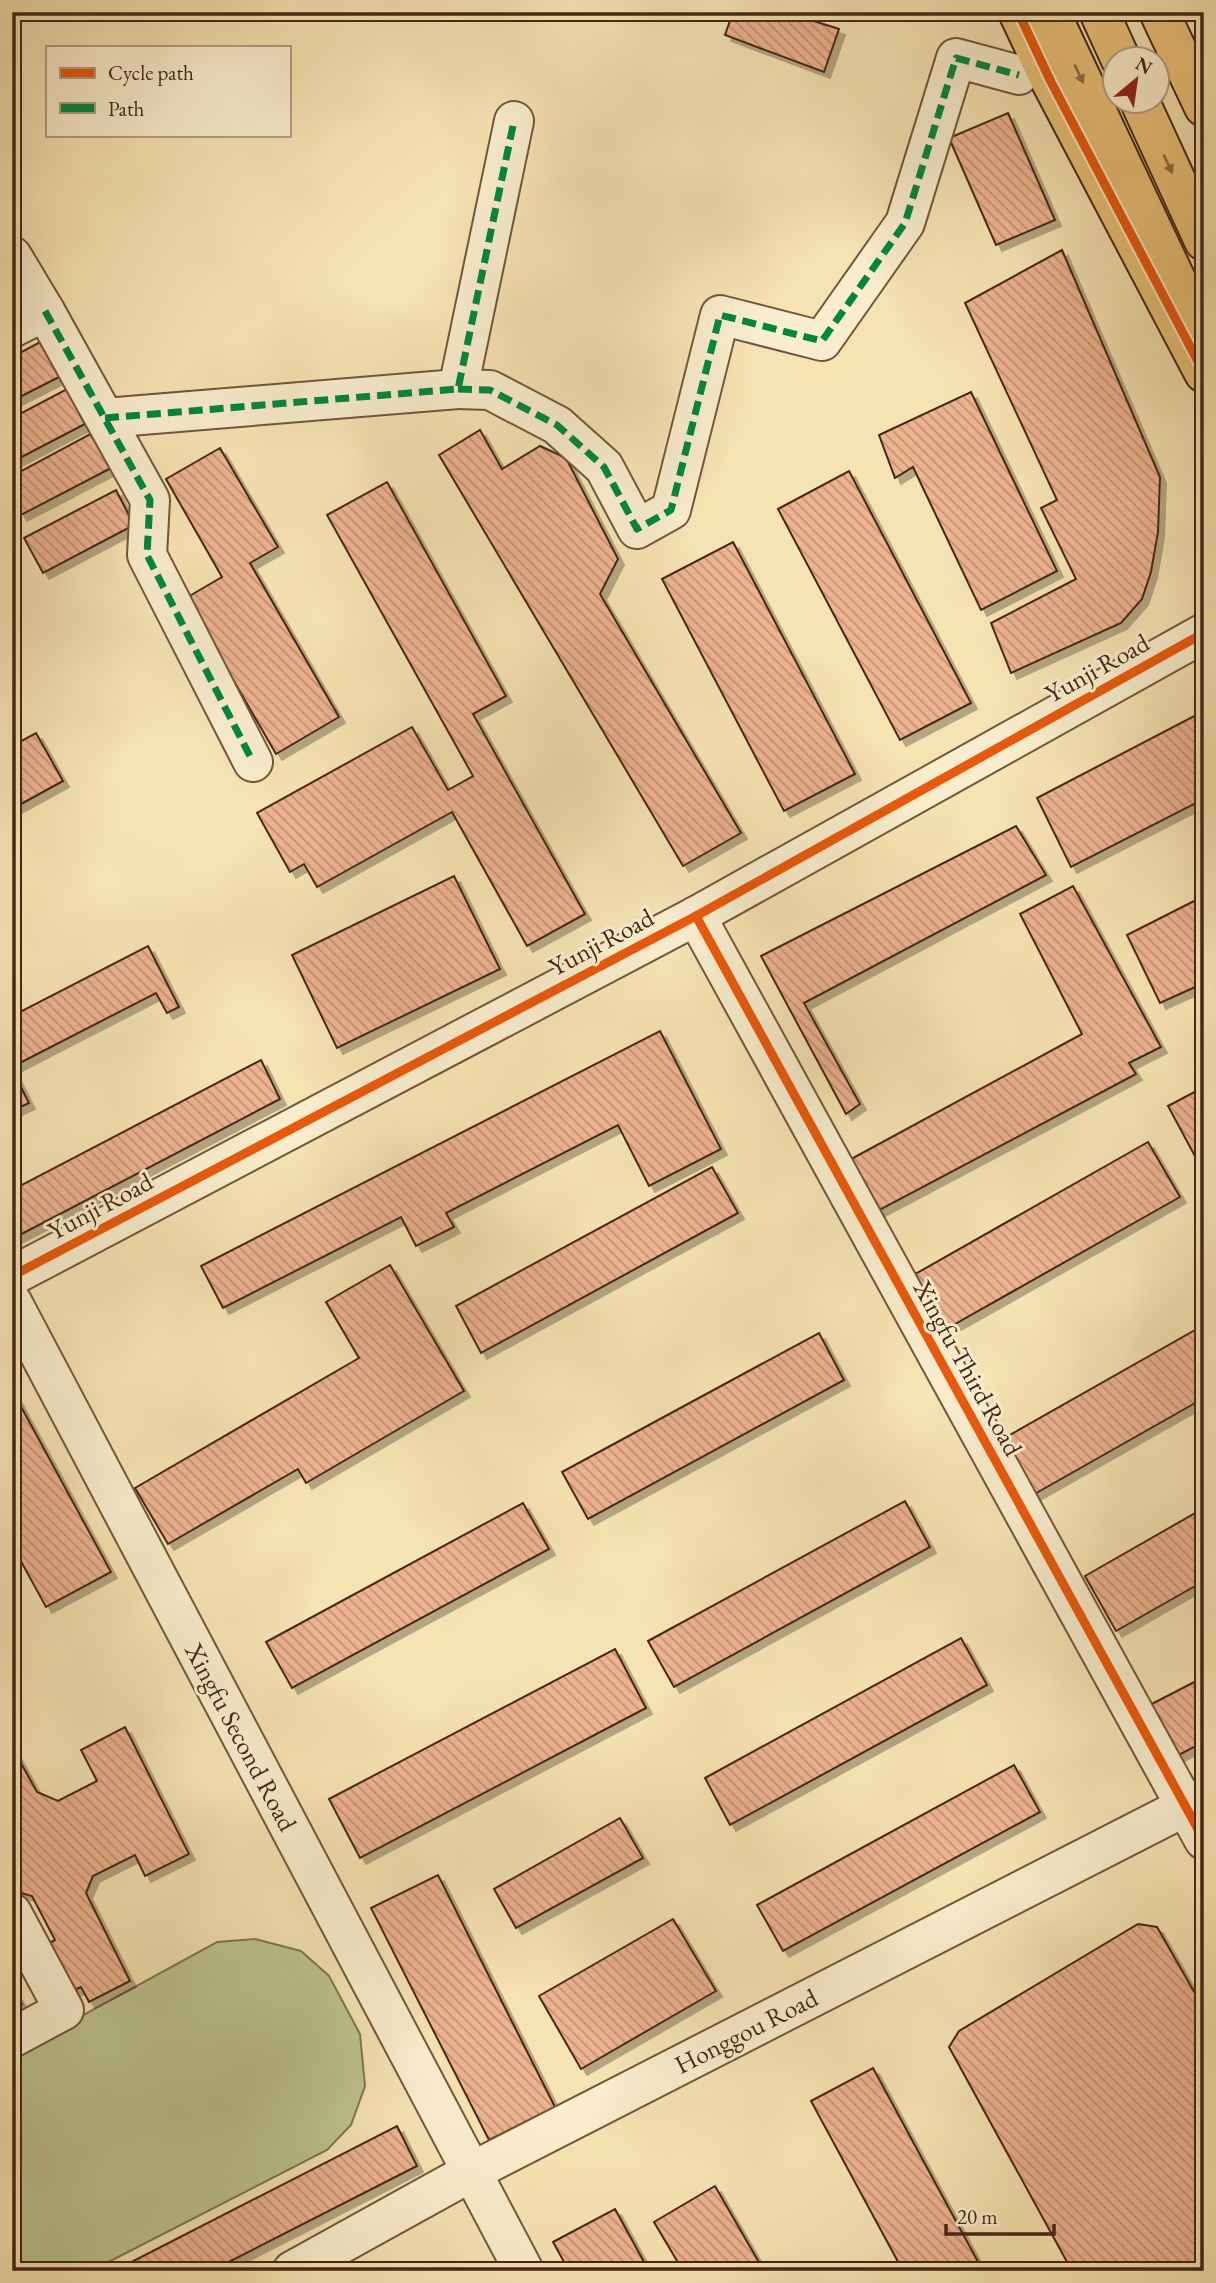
<svg xmlns="http://www.w3.org/2000/svg" width="1216" height="2283" font-family="'EB Garamond',serif">
<style>
.green{fill:#bcc48d;stroke:#807652;stroke-width:2}
.building{fill:url(#building-back-hatch);stroke:#452717;stroke-width:2;filter:url(#shadow)}
.lines{fill:none;stroke-linecap:round;stroke-linejoin:round}
.minor-casing{stroke:#71563e;stroke-width:42}
.major-casing{stroke:#452717;stroke-width:42}
.highway-casing{stroke:#452717;stroke-width:42}
.minor{stroke:#f9edcd;stroke-width:38}
.major{stroke:#ebc279;stroke-width:38}
.highway{stroke:#ebc279;stroke-width:38}
.quiet{stroke:#00873e;stroke-width:7;stroke-dasharray:14 7;stroke-linecap:butt}
.cycleway-casing{stroke:#f9edcd;stroke-width:13}
.cycleway{stroke:#e8590c;stroke-width:9}
.oneway{fill:#906d43}
.labels{text-anchor:middle;dominant-baseline:central;stroke-width:6;stroke-linejoin:round;paint-order:stroke}
.street-label{font-size:26px;fill:#452717;stroke:#f9edcd}
</style>
<defs>
<pattern id="building-back-hatch" width="6" height="6" patternUnits="userSpaceOnUse" patternTransform="scale(1.75)"><rect width="6" height="6" fill="#edb38f"/><path d="M-1 5l2 2M0 0l6 6M5-1l2 2" fill="none" stroke="#c29274"/></pattern>
<filter id="shadow"><feDropShadow dx="6" dy="6" stdDeviation="0" flood-color="#0004"/></filter>
</defs>
<rect width="100%" height="100%" fill="#f6e3b2"/>
<filter id="stains"><feTurbulence type="fractalNoise" baseFrequency=".00286" numOctaves="4"/><feColorMatrix values="0 0 0 0 .2 0 0 0 0 .09 0 0 0 0 .02 0 0 0 .5 -.17"/></filter>
<radialGradient id="worn" r=".72"><stop offset=".6" stop-color="#630" stop-opacity="0"/><stop offset="1" stop-color="#630" stop-opacity=".3"/></radialGradient>
<polygon class="green" points="255,1939 301,1951 329,1976 360,2034 365,2086 351,2125 327,2150 91,2271 12,2271 12,2054 217,1942"/>
<g class="building">
<polygon points="733,12 785,12 839,29 824,72 725,35"/>
<polygon points="1008,113 1055,220 996,245 949,138"/>
<polygon points="1062,250 1160,477 1158,532 1151,572 1142,599 1121,623 1011,673 991,623 1076,579 1041,508 1057,500 965,303"/>
<polygon points="42,341 61,376 12,401 12,357"/>
<polygon points="67,389 85,424 12,462 12,418"/>
<polygon points="971,392 1057,571 981,610 913,467 895,478 879,435"/>
<polygon points="480,430 502,469 540,446 566,458 618,559 600,594 741,833 683,866 439,455"/>
<polygon points="94,432 113,467 21,515 12,497 12,476"/>
<polygon points="220,448 278,547 250,563 339,717 276,754 186,598 222,577 166,479"/>
<polygon points="849,471 971,703 900,740 778,509"/>
<polygon points="387,482 506,696 473,714 585,914 527,946 452,812 317,887 304,864 290,872 257,813 412,727 448,790 473,776 327,515"/>
<polygon points="116,490 134,525 43,573 24,538"/>
<polygon points="733,542 855,774 784,811 662,579"/>
<polygon points="1204,711 1204,799 1071,867 1037,798"/>
<polygon points="36,733 63,781 12,809 12,746"/>
<polygon points="1016,826 1046,875 804,1003 860,1104 846,1114 761,956"/>
<polygon points="454,876 500,969 337,1048 292,955"/>
<polygon points="1073,886 1161,1047 1129,1063 1136,1074 870,1215 842,1164 1082,1034 1020,914"/>
<polygon points="1204,896 1204,983 1160,1003 1127,935"/>
<polygon points="148,946 179,1007 167,1013 156,993 12,1067 12,1016"/>
<polygon points="660,1031 721,1149 649,1186 618,1125 446,1213 454,1227 416,1246 401,1217 223,1308 201,1266"/>
<polygon points="261,1060 280,1099 12,1239 12,1190"/>
<polygon points="12,1069 29,1103 12,1111"/>
<polygon points="1204,1087 1204,1173 1168,1106"/>
<polygon points="1148,1142 1180,1197 941,1332 910,1277"/>
<polygon points="712,1167 738,1213 481,1353 456,1306"/>
<polygon points="390,1265 464,1391 306,1483 298,1469 168,1544 135,1488 359,1358 326,1302"/>
<polygon points="1204,1325 1204,1398 1024,1500 992,1445"/>
<polygon points="819,1333 844,1380 588,1519 562,1472"/>
<polygon points="12,1390 111,1572 46,1607 12,1545"/>
<polygon points="905,1501 930,1547 674,1687 648,1641"/>
<polygon points="523,1503 549,1549 292,1688 266,1642"/>
<polygon points="1204,1508 1204,1581 1116,1631 1085,1576"/>
<polygon points="961,1638 987,1685 730,1825 705,1778"/>
<polygon points="615,1649 646,1708 360,1858 329,1799"/>
<polygon points="1204,1677 1204,1742 1171,1759 1144,1708"/>
<polygon points="125,1727 189,1854 145,1876 135,1855 93,1876 86,1893 130,1981 89,2002 81,1987 68,1993 44,1946 55,1940 32,1896 17,1892 12,1882 12,1747 37,1792 58,1801 97,1781 81,1750"/>
<polygon points="1014,1765 1040,1812 783,1951 757,1905"/>
<polygon points="620,1818 643,1858 516,1928 494,1889"/>
<polygon points="438,1875 555,2107 489,2140 371,1908"/>
<polygon points="673,1919 716,1991 581,2069 539,1996"/>
<polygon points="1138,1924 1157,1927 1204,2009 1204,2264 1192,2271 1072,2271 949,2047 959,2031"/>
<polygon points="12,1988 22,2004 12,2009"/>
<polygon points="873,2068 983,2271 903,2271 811,2101"/>
<polygon points="397,2126 417,2166 211,2271 114,2271"/>
<polygon points="715,2186 764,2271 683,2271 654,2222"/>
<polygon points="615,2209 649,2271 569,2271 553,2242"/>
</g>
<g class="lines">
<g class="minor-casing">
<g id="minor">
<polyline points="12,256 45,311 12,328"/>
<polyline points="45,311 150,500 147,555 253,762"/>
<polyline points="458,389 490,390 557,425 604,467 637,529 671,510 720,315 822,341 905,223 956,58 1019,75"/>
<polyline points="105,418 458,389 514,121"/>
<polyline points="696,916 1204,1840"/>
<polyline points="12,1276 696,916 1204,633"/>
<polyline points="12,1302 524,2271"/>
<polyline points="12,1913 64,2010 12,2038"/>
<polyline points="292,2271 471,2172 1204,1797"/>
</g>
</g>
<g class="major-casing">
<polyline id="major" points="1018,12 1051,82 1204,373"/>
</g>
<g class="highway-casing">
<g id="highway">
<polyline points="1050,12 1204,339"/>
<polyline points="1099,12 1121,60"/>
<polyline points="1159,12 1204,107"/>
<polyline points="1140,102 1204,241"/>
</g>
</g>
<use href="#minor" class="minor"/>
<use href="#major" class="major"/>
<use href="#highway" class="highway"/>
<g class="quiet">
<polyline points="45,311 150,500 147,555 253,762"/>
<polyline points="458,389 490,390 557,425 604,467 637,529 671,510 720,315 822,341 905,223 956,58 1019,75"/>
<polyline points="105,418 458,389 514,121"/>
</g>
<g class="cycleway-casing">
<g id="cycleway">
<polyline points="1018,12 1051,82 1204,373"/>
<polyline points="696,916 1204,1840"/>
<polyline points="12,1276 696,916 1204,633"/>
</g>
</g>
<use href="#cycleway" class="cycleway"/>
</g>
<defs><path id="oneway-solid" d="M-6-.8H1V-3.2L6.5 0L1 3.2V.8H-6Z" transform="scale(1.75)"/></defs>
<g class="oneway">
<use href="#oneway-solid" transform="translate(1079 74) rotate(65)"/>
<use href="#oneway-solid" transform="translate(1168 164) rotate(65)"/>
</g>
<g class="labels">
<g class="street-label">
<text transform="translate(1097 668) rotate(-29)">Yunji Road</text>
<text transform="translate(601 942) rotate(-28)">Yunji Road</text>
<text transform="translate(100 1206) rotate(-28)">Yunji Road</text>
<text transform="translate(968 1368) rotate(61)">Xingfu Third Road</text>
<text transform="translate(241 1737) rotate(62)">Xingfu Second Road</text>
<text transform="translate(746 2031) rotate(-27)">Honggou Road</text>
</g>
</g>
<rect width="1216" height="2283" fill="none" stroke="#f6e3b2" stroke-width="42"/>
<rect x="14" y="14" width="1188" height="2255" fill="none" stroke="#452717" stroke-width="3.5"/>
<rect x="21" y="21" width="1174" height="2241" fill="none" stroke="#452717" stroke-width="2"/>
<rect x="46" y="46" width="245" height="91" fill="#f9edcd" stroke="#b19e84" stroke-width="2"/>
<rect x="60" y="68" width="35" height="10" fill="#e8590c" stroke="#b19e84" stroke-width="2"/>
<text x="108" y="80" font-size="21" fill="#452717">Cycle path</text>
<rect x="60" y="103" width="35" height="10" fill="#00873e" stroke="#b19e84" stroke-width="2"/>
<text x="108" y="116" font-size="21" fill="#452717">Path</text>
<g transform="translate(1136 80) rotate(29)"><circle r="33" fill="#f9edcd" stroke="#b19e84" stroke-width="2"/>
<path d="M0-5L12 26L0 18L-12 26Z" fill="#8f2418"/>
<text y="-10" font-size="19" font-weight="bold" text-anchor="middle" fill="#452717">N</text>
</g>
<path d="M946 2224v10h108v-10" fill="none" stroke="#452717" stroke-width="3.5"/>
<text x="957" y="2224" font-size="21" fill="#452717" stroke="#f9edcd" stroke-width="5" paint-order="stroke">20 m</text>
<rect width="100%" height="100%" filter="url(#stains)"/>
<rect width="100%" height="100%" fill="url(#worn)"/>
</svg>
